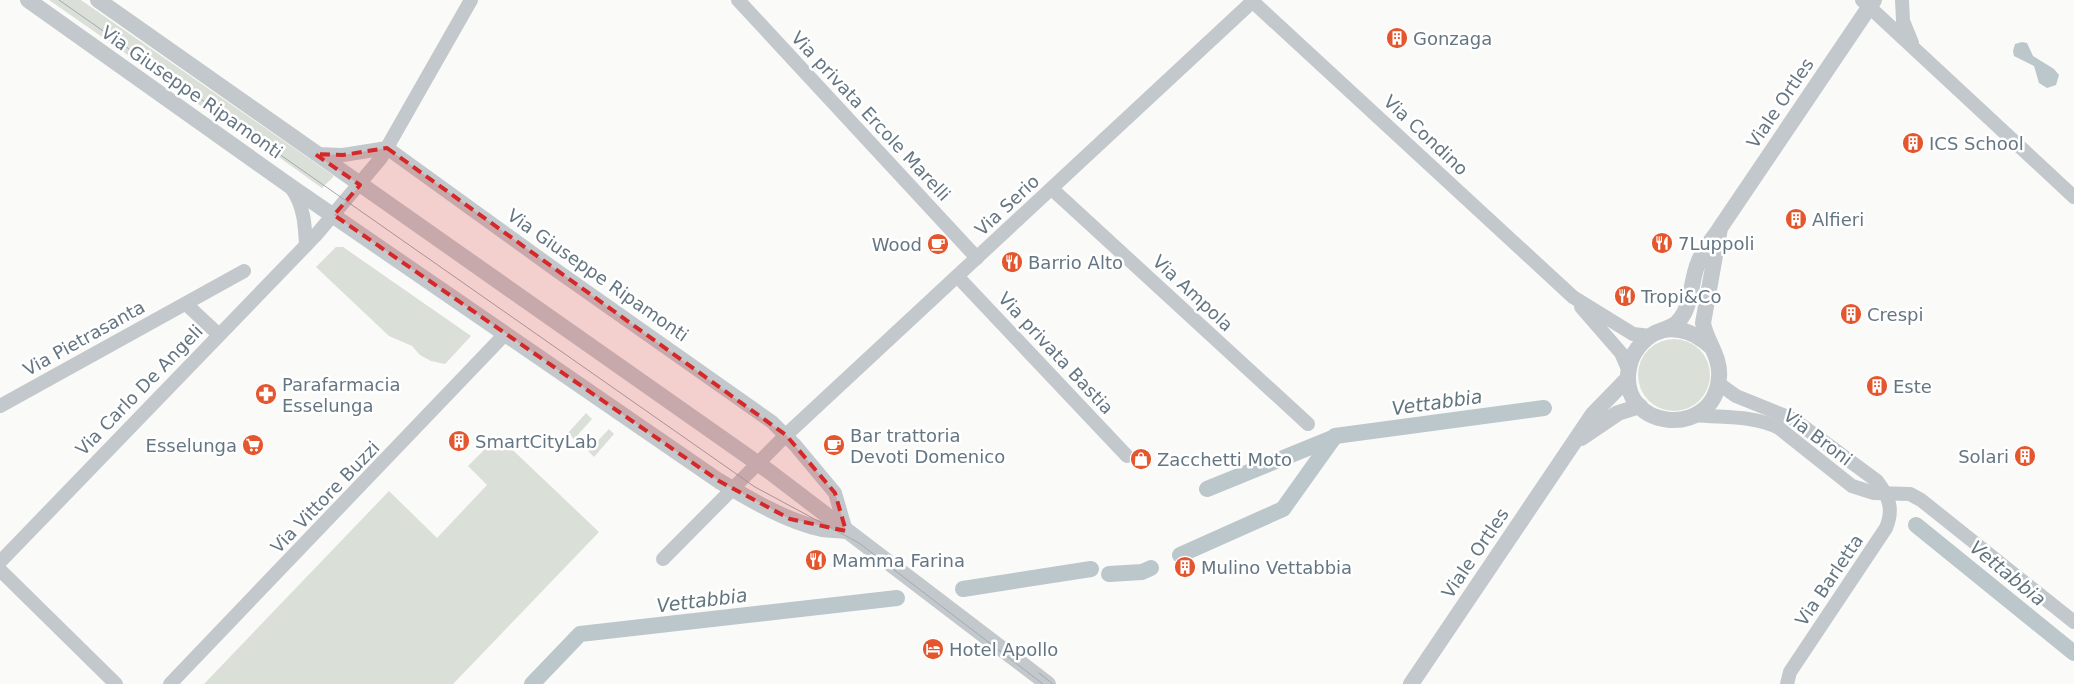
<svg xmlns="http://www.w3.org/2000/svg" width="2074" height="684" font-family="'DejaVu Sans',sans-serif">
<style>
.green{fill:#dadfd7}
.water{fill:#bbc7cb}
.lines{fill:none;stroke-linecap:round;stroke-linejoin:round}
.canal{stroke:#bbc7cb;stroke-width:16}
.minor{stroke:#c3c8cc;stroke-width:14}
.tertiary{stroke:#c3c8cc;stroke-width:16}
.tram{stroke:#a2aab0;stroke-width:1}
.marked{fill:#d62828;fill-opacity:0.2;stroke:#d62828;stroke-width:4;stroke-dasharray:10 6;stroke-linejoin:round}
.labels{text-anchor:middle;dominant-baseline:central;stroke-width:5;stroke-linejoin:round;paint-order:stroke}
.poi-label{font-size:18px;fill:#657683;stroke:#fff;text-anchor:start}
.street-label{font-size:18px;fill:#657683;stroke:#fff}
.water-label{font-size:19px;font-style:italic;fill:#60757c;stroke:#fff}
</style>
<rect width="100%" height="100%" fill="#fafaf8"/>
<g class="green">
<polygon points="49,0 81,0 334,176 322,188 259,143 244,136"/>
<polygon points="336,247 343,247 471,336 445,364 431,361 420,355 412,346 389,336 316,267"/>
<circle cx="1674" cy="375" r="36"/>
<polygon points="586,413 592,419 574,439 568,433"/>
<polygon points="609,429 614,434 594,457 588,451"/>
<polygon points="498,436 599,532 453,684 204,684 389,491 437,538 487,485 468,466"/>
</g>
<polygon class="water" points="2022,42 2027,43 2033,56 2054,69 2059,75 2056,85 2047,88 2039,83 2034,66 2014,56 2013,51 2015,44"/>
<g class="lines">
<g class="canal">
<polyline points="1207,489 1335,437"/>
<polyline points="1916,525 2074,653"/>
<polyline points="1180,555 1283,509 1335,436 1544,408"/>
<polyline points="1109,574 1142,572 1151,568"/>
<polyline points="963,589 1091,569"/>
<polyline points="532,684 580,634 897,598"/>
</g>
<g class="minor">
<polyline points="738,0 977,258"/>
<polyline points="1251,0 1573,297 1633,334 1650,336"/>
<polyline points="1862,0 2074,197"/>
<polyline points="1902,0 1903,21 1912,43"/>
<polyline points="387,148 556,270 772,422 795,445 835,493 846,531"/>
<polyline points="316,154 343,155 387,148"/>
<path d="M292,189C304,206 305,225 306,245"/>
<polyline points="1052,189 1308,424"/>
<polyline points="957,276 1127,456"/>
<polyline points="186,304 218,334"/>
<polyline points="1581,307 1621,353 1628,369"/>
<path d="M1718,383L1736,396L1793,419L1877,481C1889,497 1894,509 1886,528L1790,672L1787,684"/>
<polyline points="0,406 244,271"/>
<path d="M1695,415C1723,418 1753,415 1779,428L1852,486L1874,493L1910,494L1921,500L2074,622"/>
<polyline points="663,559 786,435 1254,0"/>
<polyline points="0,562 316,235 381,158 471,0"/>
<polyline points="0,570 116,684"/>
<polyline points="170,684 505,334"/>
</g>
<g class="tertiary">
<path d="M28,0L290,186L719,481C751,500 786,521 822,529C830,530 838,530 846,531"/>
<polyline points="98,0 770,472 1048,684"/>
<path d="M1720,228L1703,323C1706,341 1721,357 1719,377C1715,441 1617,430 1629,368C1631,354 1642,340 1655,333C1665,329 1675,327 1681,318C1692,303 1691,280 1698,263C1702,251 1713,239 1720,228L1874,0"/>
<path d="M1663,330C1682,327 1696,334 1710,346"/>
<polyline points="1581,438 1618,413 1640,406"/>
<polyline points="1411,684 1593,414 1628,378"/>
</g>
<g class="tram">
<polyline points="59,0 755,487 859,543 1043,684"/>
<polyline points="1039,673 1053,684"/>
</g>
</g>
<path class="marked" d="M387,148L786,435L835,493L846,531L790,519L719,481L334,215L360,185L315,154L343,155Z"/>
<defs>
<g id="building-disc" transform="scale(1.125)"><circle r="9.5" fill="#e4572e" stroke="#fff"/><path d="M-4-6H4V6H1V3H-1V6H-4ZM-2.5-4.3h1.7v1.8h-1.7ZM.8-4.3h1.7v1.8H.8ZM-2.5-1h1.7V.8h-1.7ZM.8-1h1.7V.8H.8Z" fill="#fff"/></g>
<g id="restaurant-disc" transform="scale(1.125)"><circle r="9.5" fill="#e4572e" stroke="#fff"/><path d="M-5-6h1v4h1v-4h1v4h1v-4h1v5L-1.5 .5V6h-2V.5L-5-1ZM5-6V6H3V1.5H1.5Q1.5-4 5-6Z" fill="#fff"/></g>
<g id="cafe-disc" transform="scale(1.125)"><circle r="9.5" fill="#e4572e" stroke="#fff"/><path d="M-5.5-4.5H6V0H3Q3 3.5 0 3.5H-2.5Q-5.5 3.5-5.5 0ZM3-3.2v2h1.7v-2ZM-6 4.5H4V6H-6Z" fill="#fff"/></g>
<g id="pharmacy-disc" transform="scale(1.125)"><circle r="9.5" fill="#e4572e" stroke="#fff"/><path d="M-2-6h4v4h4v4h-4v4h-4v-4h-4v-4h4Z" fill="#fff"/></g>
<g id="supermarket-disc" transform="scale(1.125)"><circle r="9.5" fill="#e4572e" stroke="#fff"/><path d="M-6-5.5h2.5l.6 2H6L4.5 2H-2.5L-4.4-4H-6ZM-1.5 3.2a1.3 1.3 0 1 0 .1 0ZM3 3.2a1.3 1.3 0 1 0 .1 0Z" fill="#fff"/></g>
<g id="shop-disc" transform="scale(1.125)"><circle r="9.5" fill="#e4572e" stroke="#fff"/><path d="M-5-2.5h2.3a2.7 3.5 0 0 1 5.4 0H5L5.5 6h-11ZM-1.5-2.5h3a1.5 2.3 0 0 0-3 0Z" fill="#fff"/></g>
<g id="hotel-disc" transform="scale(1.125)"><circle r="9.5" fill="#e4572e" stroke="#fff"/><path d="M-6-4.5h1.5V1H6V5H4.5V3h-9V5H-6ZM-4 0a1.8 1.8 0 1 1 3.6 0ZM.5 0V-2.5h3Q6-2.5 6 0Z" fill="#fff"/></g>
</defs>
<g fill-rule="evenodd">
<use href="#building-disc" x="1397" y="38"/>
<use href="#building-disc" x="1913" y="143"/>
<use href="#building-disc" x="1796" y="219"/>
<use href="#restaurant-disc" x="1662" y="243"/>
<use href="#cafe-disc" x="938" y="244"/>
<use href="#restaurant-disc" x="1012" y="262"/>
<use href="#restaurant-disc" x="1625" y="296"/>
<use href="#building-disc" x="1851" y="314"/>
<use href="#building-disc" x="1877" y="386"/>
<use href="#pharmacy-disc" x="266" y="394"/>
<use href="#building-disc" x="459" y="441"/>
<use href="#supermarket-disc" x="253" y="445"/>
<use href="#cafe-disc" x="834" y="445"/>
<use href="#building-disc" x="2025" y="456"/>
<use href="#shop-disc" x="1141" y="459"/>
<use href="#restaurant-disc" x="816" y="560"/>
<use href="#building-disc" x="1185" y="567"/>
<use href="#hotel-disc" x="933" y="649"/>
</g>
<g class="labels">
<g class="poi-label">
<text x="1413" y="38">Gonzaga</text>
<text x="1929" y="143">ICS School</text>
<text x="1812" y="219">Alfieri</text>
<text x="1678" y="243">7Luppoli</text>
<text x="922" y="244" text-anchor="end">Wood</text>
<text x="1028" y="262">Barrio Alto</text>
<text x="1641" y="296">Tropi&amp;Co</text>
<text x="1867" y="314">Crespi</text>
<text x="282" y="384">Parafarmacia<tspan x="282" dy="21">Esselunga</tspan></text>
<text x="1893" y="386">Este</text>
<text x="850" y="435">Bar trattoria<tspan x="850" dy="21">Devoti Domenico</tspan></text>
<text x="475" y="441">SmartCityLab</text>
<text x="237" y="445" text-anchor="end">Esselunga</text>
<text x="2009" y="456" text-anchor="end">Solari</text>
<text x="1157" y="459">Zacchetti Moto</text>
<text x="832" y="560">Mamma Farina</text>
<text x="1201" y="567">Mulino Vettabbia</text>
<text x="949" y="649">Hotel Apollo</text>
</g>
<g class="street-label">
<text transform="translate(192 92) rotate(35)">Via Giuseppe Ripamonti</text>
<text transform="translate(1780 103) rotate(-56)">Viale Ortles</text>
<text transform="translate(871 116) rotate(47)">Via privata Ercole Marelli</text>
<text transform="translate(1426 135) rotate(43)">Via Condino</text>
<text transform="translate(1007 205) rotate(-43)">Via Serio</text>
<text transform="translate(598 275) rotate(35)">Via Giuseppe Ripamonti</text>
<text transform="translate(1193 293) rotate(43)">Via Ampola</text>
<text transform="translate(84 338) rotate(-29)">Via Pietrasanta</text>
<text transform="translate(1056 353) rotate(47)">Via privata Bastia</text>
<text transform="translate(139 390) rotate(-46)">Via Carlo De Angeli</text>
<text transform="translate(1818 437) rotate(37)">Via Broni</text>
<text transform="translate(325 497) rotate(-46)">Via Vittore Buzzi</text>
<text transform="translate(1475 553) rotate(-56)">Viale Ortles</text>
<text transform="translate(1829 580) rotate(-56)">Via Barletta</text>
</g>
<g class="water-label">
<text transform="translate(1437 402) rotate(-8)">Vettabbia</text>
<text transform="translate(2008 573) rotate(39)">Vettabbia</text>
<text transform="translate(702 600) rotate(-7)">Vettabbia</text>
</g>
</g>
</svg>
